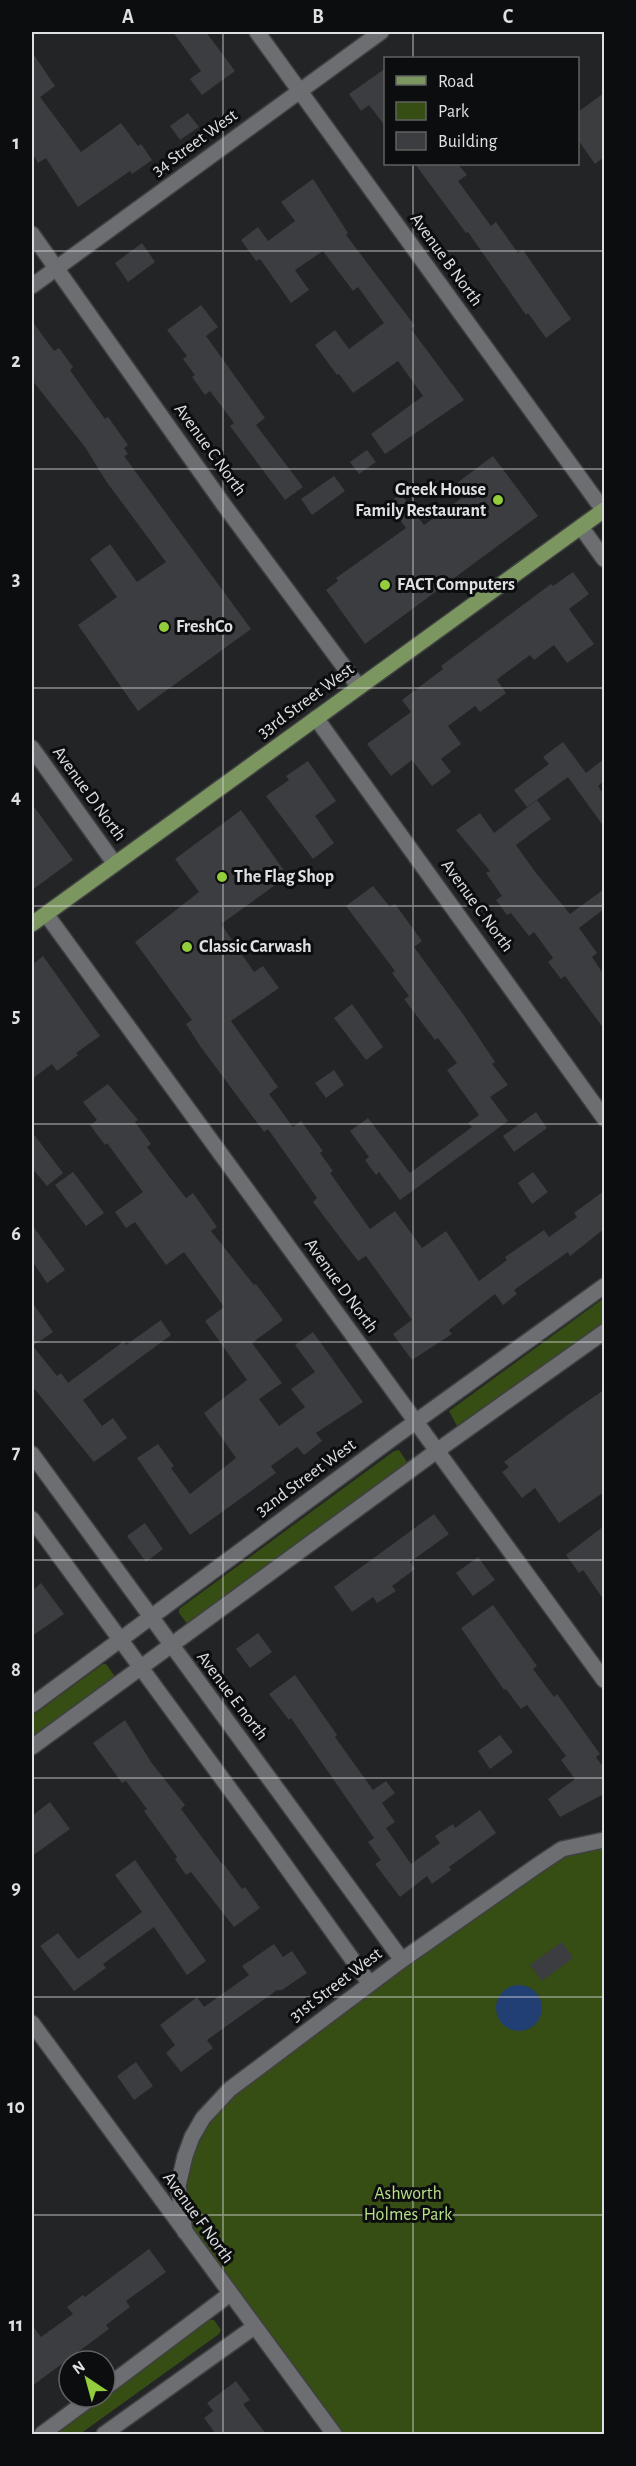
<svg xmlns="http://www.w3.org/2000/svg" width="636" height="2466" font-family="'Alegreya Sans',sans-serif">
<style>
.green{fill:#364d13}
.water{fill:#213f72}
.building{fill:#3b3d40}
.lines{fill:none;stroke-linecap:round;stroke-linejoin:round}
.minor-casing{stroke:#3f4041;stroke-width:18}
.major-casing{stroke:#3f4041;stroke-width:18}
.minor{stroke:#6c6e71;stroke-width:15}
.major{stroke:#7c965f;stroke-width:15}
.grid{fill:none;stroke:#dfe0e1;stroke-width:1.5;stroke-opacity:0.55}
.poi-dot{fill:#93cc3d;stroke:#0c0d0e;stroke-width:2}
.labels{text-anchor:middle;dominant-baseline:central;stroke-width:6;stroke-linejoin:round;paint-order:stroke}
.street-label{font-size:18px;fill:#dfe0e1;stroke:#0c0d0e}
.poi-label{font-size:18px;font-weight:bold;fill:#dfe0e1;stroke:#0c0d0e;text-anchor:start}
.park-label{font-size:18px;fill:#b8e187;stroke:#0c0d0e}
.neatline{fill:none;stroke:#dfe0e1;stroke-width:2}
.grid-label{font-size:20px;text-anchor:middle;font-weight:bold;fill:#dfe0e1}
</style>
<rect width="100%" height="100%" fill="#222426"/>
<g class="green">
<polygon points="604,1298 604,1323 461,1428 458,1428 449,1411"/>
<polygon points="399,1450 409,1465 188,1625 179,1613 179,1609 394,1451"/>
<polygon points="103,1664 106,1664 116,1678 32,1742 32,1716"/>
<polygon points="604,1840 604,2434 334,2434 185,2232 179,2202 203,2118 538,1865"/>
<polygon points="210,2320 214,2320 221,2330 219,2334 80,2434 52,2434"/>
</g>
<circle class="water" cx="519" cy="2008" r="23"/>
<g class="building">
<polygon points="173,32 206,32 235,71 202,95 190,79 201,71"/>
<polygon points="32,52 55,86 40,97 81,152 121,123 138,146 141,144 152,160 132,174 130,171 78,207 46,158 38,163 32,153"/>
<polygon points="386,68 386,127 369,105 361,111 349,94"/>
<polygon points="604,93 604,157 595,164 578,140 578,112"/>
<polygon points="188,113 199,127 180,140 170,126"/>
<polygon points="415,164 458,164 467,175 458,181 491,226 496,222 518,253 523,250 571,319 546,338 528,313 526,315 468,232 466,233"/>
<polygon points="313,179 348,233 346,235 415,326 411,329 464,400 385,454 371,434 423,396 398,361 353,393 339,374 337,375 315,345 335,330 349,349 384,323 358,287 353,291 323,251 295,270 309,290 291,303 260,259 256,261 241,240 258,227 268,241 295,221 281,202"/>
<polygon points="142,243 155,262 128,282 115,263"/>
<polygon points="201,305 218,327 206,336 265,418 256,425 303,487 285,500 230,426 234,423 210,391 205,395 192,377 195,375 183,359 187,356 167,330"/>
<polygon points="32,321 54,351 59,348 73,367 70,370 86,393 105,419 108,417 128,445 124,448 128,454 124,456 251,629 138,711 78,625 117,597 90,559 110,544 137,582 166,562 106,481 85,447 32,380"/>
<polygon points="367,450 376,462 359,474 350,462"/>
<polygon points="493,456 538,516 365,644 326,590 338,581 336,578 406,528 388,503 401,494 424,525 466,495 457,483"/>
<polygon points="334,476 345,491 312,515 301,499"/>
<polygon points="573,572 589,594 569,609 594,644 567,663 554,645 534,660 530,655 500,677 497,680 506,693 480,712 475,706 448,726 461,744 441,759 451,772 432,786 412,760 391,776 367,744 411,712 402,700 443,669 441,666 551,584 553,586"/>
<polygon points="563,742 586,773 604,759 604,781 598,786 604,795 604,827 568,777 527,807 514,790 549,764 543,757"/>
<polygon points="308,761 336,801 315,816 334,843 313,859 266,796 289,780 286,776"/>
<polygon points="537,800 551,819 516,845 536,873 570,914 604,889 604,909 579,928 597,953 592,957 604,975 604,1029 565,976 561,979 548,962 553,958 534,932 529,936 511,913 507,915 496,900 502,896 486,873 490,871 456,830 480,813 494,833"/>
<polygon points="32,804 73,860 32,890"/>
<polygon points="241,810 288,876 221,924 254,972 263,966 279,988 231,1021 278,1087 269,1094 293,1127 301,1121 323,1151 320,1153 333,1171 330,1173 370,1229 395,1211 422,1248 446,1231 479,1281 507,1260 505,1257 544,1230 549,1237 577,1217 574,1213 604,1191 604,1229 570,1256 568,1252 514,1290 517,1294 503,1305 495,1294 449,1330 452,1334 412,1360 393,1334 412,1320 366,1256 358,1261 313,1202 317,1198 268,1129 264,1132 200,1046 186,1024 192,1020 135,942 199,892 175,859"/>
<polygon points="373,886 390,907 395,904 422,941 414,947 465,1017 495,1062 492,1064 508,1085 490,1097 508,1121 400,1200 379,1172 376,1175 365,1160 369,1157 350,1131 368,1118 410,1173 472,1127 468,1123 479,1115 447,1070 457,1063 438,1038 435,1040 404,999 409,996 392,973 395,971 346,906"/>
<polygon points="43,956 100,1036 76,1053 78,1055 57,1071 52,1064 32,1079 32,965"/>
<polygon points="352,1004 383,1047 366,1060 334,1018"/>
<polygon points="334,1070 344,1085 326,1098 315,1083"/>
<polygon points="108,1084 138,1120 135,1122 151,1144 147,1147 168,1175 186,1198 193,1193 217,1227 211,1231 254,1285 256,1284 283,1320 252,1343 282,1383 259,1399 279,1426 305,1407 291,1389 315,1372 295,1345 313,1332 363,1402 316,1433 322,1441 304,1455 297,1447 271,1466 276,1473 190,1535 137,1458 158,1444 174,1466 171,1468 190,1494 236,1458 204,1413 247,1380 205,1321 224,1307 184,1252 166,1265 135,1222 126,1228 115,1212 143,1192 107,1143 105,1145 90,1125 97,1120 83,1102"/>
<polygon points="536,1112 547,1128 514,1152 503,1136"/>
<polygon points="32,1132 63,1173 47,1186 32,1168"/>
<polygon points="73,1172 104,1213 86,1226 55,1185"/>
<polygon points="533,1172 548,1192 532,1204 518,1183"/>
<polygon points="32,1225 65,1270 47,1283 32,1261"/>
<polygon points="32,1302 53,1332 33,1346 57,1376 61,1373 68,1383 124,1341 126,1345 161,1320 171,1335 83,1400 102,1426 113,1418 127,1438 94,1462 32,1386"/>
<polygon points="604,1390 604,1492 559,1523 535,1488 522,1498 502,1472 509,1467 504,1462 573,1411"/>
<polygon points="434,1514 449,1534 410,1562 415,1569 392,1586 396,1591 377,1603 373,1597 352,1612 334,1587"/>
<polygon points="145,1523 163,1549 146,1562 127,1536"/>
<polygon points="604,1526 604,1600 583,1570 579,1573 566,1555"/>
<polygon points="478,1557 495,1580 473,1596 456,1573"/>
<polygon points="41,1583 64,1614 32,1636 32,1591"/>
<polygon points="493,1605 537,1666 533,1669 554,1697 557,1694 600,1754 596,1757 604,1768 604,1794 560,1817 548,1799 575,1779 561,1760 566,1756 527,1705 521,1709 506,1689 504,1690 461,1628"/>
<polygon points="258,1633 272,1652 250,1668 236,1649"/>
<polygon points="295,1675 337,1735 335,1737 373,1790 386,1781 395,1793 382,1803 395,1822 386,1828 411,1864 440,1843 435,1836 453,1824 455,1828 480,1810 496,1833 449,1867 451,1870 432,1884 427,1876 400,1897 375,1864 381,1860 368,1842 374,1838 291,1718 289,1720 269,1694"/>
<polygon points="125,1720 151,1762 185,1805 181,1809 222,1864 223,1863 242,1889 245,1887 260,1908 234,1927 191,1872 186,1875 175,1859 177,1857 144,1811 147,1809 126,1781 122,1783 93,1743"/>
<polygon points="500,1735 513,1752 490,1769 478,1751"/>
<polygon points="50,1802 70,1829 32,1856 32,1816"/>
<polygon points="135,1860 206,1961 187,1975 154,1927 103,1964 106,1968 74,1991 40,1946 58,1933 78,1959 142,1912 115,1875"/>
<polygon points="562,1942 573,1958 542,1981 530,1965"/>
<polygon points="274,1944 283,1957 292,1951 307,1973 282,1990 277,1990 207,2040 213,2048 181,2072 166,2053 175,2045 160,2025 197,1997 204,2007 249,1975 242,1966"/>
<polygon points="136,2062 153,2086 134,2100 117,2076"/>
<polygon points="149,2249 166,2272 126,2301 130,2307 106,2325 109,2329 32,2386 32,2325 41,2337 73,2314 67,2307 83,2295 85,2297"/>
<polygon points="236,2381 250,2400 243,2404 266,2434 216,2434 204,2418 213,2411 207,2403"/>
</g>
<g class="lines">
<g class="minor-casing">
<g id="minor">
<polyline points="257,32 604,511"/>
<polyline points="32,234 224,505 359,687"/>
<polyline points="32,286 381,32"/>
<polyline points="581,527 604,559"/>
<polyline points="316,718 604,1118"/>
<polyline points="32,748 115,864"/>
<polyline points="46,914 604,1680"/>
<polyline points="32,1454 402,1960"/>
<polyline points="32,1519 262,1833 370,1984"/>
<polyline points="32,1705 393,1438 604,1286"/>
<polyline points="32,1747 438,1450 604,1332"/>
<polyline points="32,2023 334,2434"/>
<polyline points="185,2232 178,2186 185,2156 192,2137 203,2118 230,2089 402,1960 538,1865 562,1849 604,1840"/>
<polyline points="105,2388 230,2294"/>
<polyline points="42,2434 92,2397"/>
<polyline points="104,2434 254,2327"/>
</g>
</g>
<g class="major-casing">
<polyline id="major" points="32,924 604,510"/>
</g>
<use href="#minor" class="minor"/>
<use href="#major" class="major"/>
</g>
<path class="grid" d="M223,32V2434M413,32V58M413,164V2434M32,251H604M32,469H604M32,688H604M32,906H604M32,1124H604M32,1342H604M32,1560H604M32,1778H604M32,1997H604M32,2215H604"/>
<g class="poi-dot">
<circle cx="498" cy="500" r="6"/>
<circle cx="385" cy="585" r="6"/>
<circle cx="164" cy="627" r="6"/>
<circle cx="222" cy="877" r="6"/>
<circle cx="187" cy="947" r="6"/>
</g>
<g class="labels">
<g class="street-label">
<text transform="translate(195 143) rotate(-36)">34 Street West</text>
<text transform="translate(446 260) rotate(54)">Avenue B North</text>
<text transform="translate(210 450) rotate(54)">Avenue C North</text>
<text transform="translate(306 701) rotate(-36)">33rd Street West</text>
<text transform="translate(89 794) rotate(54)">Avenue D North</text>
<text transform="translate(477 906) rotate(54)">Avenue C North</text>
<text transform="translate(341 1286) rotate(54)">Avenue D North</text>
<text transform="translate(306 1478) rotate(-36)">32nd Street West</text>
<text transform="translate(232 1696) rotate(53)">Avenue E north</text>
<text transform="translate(336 1985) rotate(-37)">31st Street West</text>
<text transform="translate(198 2218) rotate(54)">Avenue F North</text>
</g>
<g class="poi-label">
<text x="486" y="490" text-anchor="end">Greek House<tspan x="486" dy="21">Family Restaurant</tspan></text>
<text x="397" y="585">FACT Computers</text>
<text x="176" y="627">FreshCo</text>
<text x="234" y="877">The Flag Shop</text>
<text x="199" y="947">Classic Carwash</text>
</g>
<g class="park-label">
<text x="408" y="2194">Ashworth<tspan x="408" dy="21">Holmes Park</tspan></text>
</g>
</g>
<rect width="636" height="2466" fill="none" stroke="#0c0d0e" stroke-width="66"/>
<rect x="384" y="57" width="195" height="108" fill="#0c0d0e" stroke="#606162" stroke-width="1.5"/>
<rect x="396" y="76" width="30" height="9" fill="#7c965f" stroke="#606162" stroke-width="1.5"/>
<text x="438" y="87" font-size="18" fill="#dfe0e1">Road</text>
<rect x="396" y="102" width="30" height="18" fill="#364d13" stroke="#606162" stroke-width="1.5"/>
<text x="438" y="117" font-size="18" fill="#dfe0e1">Park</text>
<rect x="396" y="132" width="30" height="18" fill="#3b3d40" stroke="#606162" stroke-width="1.5"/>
<text x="438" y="147" font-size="18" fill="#dfe0e1">Building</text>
<g transform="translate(87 2379) rotate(324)"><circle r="28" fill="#0c0d0e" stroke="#606162" stroke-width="1.5"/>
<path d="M0-4.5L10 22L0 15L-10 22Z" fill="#93cc3d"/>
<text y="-9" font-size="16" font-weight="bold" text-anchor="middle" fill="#dfe0e1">N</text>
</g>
<rect x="33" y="33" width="570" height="2400" class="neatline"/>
<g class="grid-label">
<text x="128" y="23">A</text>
<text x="318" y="23">B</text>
<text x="508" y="23">C</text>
<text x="16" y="149">1</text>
<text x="16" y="367">2</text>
<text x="16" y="585">3</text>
<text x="16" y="803">4</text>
<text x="16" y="1022">5</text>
<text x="16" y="1240">6</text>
<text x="16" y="1458">7</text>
<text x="16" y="1676">8</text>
<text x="16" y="1894">9</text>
<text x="16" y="2113">10</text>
<text x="16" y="2331">11</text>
</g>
</svg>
